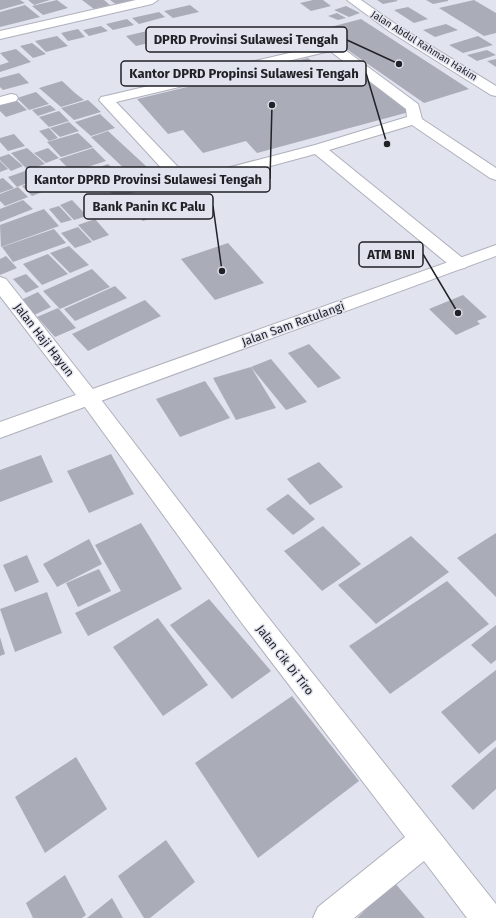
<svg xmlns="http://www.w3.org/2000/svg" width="496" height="918" font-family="'Fira Sans',sans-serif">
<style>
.building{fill:#aaadb8}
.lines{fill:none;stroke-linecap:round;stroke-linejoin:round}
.minor-casing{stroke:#aeb0bb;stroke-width:2}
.highway-casing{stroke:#aeb0bb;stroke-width:2}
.minor{fill:#fff;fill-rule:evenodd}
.highway{fill:#fff;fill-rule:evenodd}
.labels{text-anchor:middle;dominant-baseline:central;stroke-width:3;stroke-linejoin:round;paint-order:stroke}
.far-street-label{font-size:10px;fill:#212226;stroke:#e1e3ef}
.street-label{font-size:12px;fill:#212226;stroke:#e1e3ef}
.leader{fill:none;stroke:#212226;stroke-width:1.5}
.callout-dot{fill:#212226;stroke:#e1e3ef;stroke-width:1.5}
.callout{fill:#e1e3ef;stroke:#212226;stroke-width:1.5}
.callout-label{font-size:13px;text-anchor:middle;font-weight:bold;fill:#212226}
</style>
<rect width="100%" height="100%" fill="#e1e3ef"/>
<g class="building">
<polygon points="0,0 20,0 25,3 0,10"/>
<polygon points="28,0 50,0 34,5"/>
<polygon points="57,0 68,8 43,15 32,6"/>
<polygon points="82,0 104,0 110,5 94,9"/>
<polygon points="110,0 136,0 117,5"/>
<polygon points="313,0 323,0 331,6 311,11 300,3"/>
<polygon points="377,0 396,0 398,1 383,4"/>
<polygon points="426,0 448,0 448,1 433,4"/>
<polygon points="474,0 496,13 496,33 484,36 439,8"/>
<polygon points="25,5 40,17 0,27 0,12"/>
<polygon points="190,5 199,12 173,18 164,11"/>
<polygon points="346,6 360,13 349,17 334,10"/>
<polygon points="408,7 428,19 414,23 394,10"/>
<polygon points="159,12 165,17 139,24 132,18"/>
<polygon points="337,13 346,18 338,20 328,16"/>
<polygon points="127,19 134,25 113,30 106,24"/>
<polygon points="361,19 469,89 424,103 319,30"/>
<polygon points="446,24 458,30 435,37 423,30"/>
<polygon points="101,26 108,31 89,36 83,30"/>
<polygon points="78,29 85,37 68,41 61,33"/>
<polygon points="147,31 157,41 136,46 126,36"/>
<polygon points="57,36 68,46 46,52 35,41"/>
<polygon points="478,36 493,45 463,53 449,45"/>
<polygon points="32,43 46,54 33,58 20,46"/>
<polygon points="16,49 31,62 0,72 0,65 9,62 0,53"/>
<polygon points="487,50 496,55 477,61 467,55"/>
<polygon points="308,58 320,68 345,61 409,112 257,153 246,141 203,153 183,130 168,134 137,99"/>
<polygon points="496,59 496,67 487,61"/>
<polygon points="19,73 29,83 3,90 0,87 0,78"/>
<polygon points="62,81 75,93 84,100 61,107 39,88"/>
<polygon points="36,92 49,104 29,110 17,98"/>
<polygon points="16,100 27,110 6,117 0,111 0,104"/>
<polygon points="88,100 101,112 74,120 61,108"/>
<polygon points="50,105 56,110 38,116 32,110"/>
<polygon points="59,111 69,121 49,127 39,117"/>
<polygon points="100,114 115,128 91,136 75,122"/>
<polygon points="69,122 79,131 60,137 50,128"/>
<polygon points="49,128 58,138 49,141 39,131"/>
<polygon points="108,131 148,168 130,174 91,137"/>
<polygon points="78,133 93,147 61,157 47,142"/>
<polygon points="14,134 25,146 8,151 0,142 0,138"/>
<polygon points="27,148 45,164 28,170 11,153"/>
<polygon points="48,148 59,158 46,163 34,153"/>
<polygon points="93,148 106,161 72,172 59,159"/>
<polygon points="9,154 23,166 11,171 0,160 0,157"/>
<polygon points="0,161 8,169 0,172"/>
<polygon points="108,164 127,182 109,188 91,170"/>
<polygon points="25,171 35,180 17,187 8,177"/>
<polygon points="3,178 14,188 0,193 0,179"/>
<polygon points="34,181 45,191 32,196 22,186"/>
<polygon points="126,183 135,192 117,199 108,190"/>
<polygon points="18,187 28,197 5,206 0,201 0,194"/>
<polygon points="23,200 33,209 0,222 0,209"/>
<polygon points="72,200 87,216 74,220 60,205"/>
<polygon points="146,204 158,216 143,221 131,210"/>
<polygon points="59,206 72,220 61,223 49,209"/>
<polygon points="44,209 59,226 1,247 0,225"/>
<polygon points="95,219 109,235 93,241 78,225"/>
<polygon points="78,227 92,242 75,248 61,233"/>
<polygon points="54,229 66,243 13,262 2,247"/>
<polygon points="228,243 264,283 215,300 181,259"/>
<polygon points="69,246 89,265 70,273 50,253"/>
<polygon points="48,254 68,274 42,285 23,264"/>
<polygon points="6,256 17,268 0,275 0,259"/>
<polygon points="92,269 110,287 60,309 43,291"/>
<polygon points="26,274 39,287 26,293 13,279"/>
<polygon points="115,286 127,298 75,321 64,309"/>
<polygon points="38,292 51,307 32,316 19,301"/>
<polygon points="463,295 487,317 477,321 480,324 456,335 429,309"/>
<polygon points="145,300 161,316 88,351 72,334"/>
<polygon points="58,308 76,328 55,337 37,317"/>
<polygon points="309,344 341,378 318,388 288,353"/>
<polygon points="271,359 307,402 286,410 251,367"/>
<polygon points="251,367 276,408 236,420 213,378"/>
<polygon points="205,381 230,418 180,437 156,399"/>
<polygon points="111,454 134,494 89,513 67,471"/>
<polygon points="41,455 53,482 0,502 0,470"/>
<polygon points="319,462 343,487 310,505 287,479"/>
<polygon points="288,494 315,519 293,535 266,509"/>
<polygon points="141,523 182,589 88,636 75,613 121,591 95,545"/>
<polygon points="323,526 361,564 322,591 284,551"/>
<polygon points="496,533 496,597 457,558"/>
<polygon points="411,536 449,572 376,624 338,585"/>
<polygon points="89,539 102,564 57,587 43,564"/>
<polygon points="27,555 39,582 15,592 3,565"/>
<polygon points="99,569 111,591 78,607 66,583"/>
<polygon points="447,581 489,624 390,694 349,646"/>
<polygon points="47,592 62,633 15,652 0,609"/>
<polygon points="209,599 271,671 232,699 170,625"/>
<polygon points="158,618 208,685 163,716 113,647"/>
<polygon points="496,625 496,660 491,664 471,645"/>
<polygon points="0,637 5,654 0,656"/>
<polygon points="496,670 496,740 479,754 441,712"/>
<polygon points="292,696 359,781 258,858 195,763"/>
<polygon points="496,747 496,789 473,810 451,786"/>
<polygon points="76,757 107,809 45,853 15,797"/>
<polygon points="166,840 195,882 150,918 144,918 118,876"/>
<polygon points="65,875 86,915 82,918 33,918 26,903"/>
<polygon points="394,882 425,918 357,918"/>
<polygon points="112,898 123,918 87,918"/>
</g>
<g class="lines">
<g class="minor-casing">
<g id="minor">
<polygon points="136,0 158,0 152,4 0,39 0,31"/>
<polygon points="347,0 361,0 397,25 496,86 496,96 491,95 389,31"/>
<path d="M332,43L337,44L418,104L422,119L496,168V180L490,178L412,125L329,150L465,260L468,264L465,268L459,269L453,268L315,154L200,185L180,182L165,172L99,100L101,97L106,96ZM330,51L406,109L407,117L315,145L200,175H190L177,166L116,102Z"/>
<polygon points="11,94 16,95 18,98 16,101 0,105 0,97"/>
<polygon points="0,277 6,279 96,393 256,602 496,904 496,918 467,918 424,861 354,918 313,918 318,907 405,837 238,618 82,403 0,296"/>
</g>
</g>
<g class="highway-casing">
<polygon id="highway" points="496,245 496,256 0,438 0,422"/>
</g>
<use href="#minor" class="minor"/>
<use href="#highway" class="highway"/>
</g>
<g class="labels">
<g class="far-street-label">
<text transform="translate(424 46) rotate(32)">Jalan Abdul Rahman Hakim</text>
</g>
<g class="street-label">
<text transform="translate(293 324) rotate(-20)">Jalan Sam Ratulangi</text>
<text transform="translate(44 340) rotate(52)">Jalan Haji Hayun</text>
<text transform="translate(285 660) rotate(52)">Jalan Cik Di Tiro</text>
</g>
</g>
<path class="leader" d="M399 64L347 40M387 144L366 73M272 105L270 179M222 271L213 206M458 313L423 254"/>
<g class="callout-dot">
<circle cx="399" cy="64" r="4"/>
<circle cx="387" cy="144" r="4"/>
<circle cx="272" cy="105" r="4"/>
<circle cx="222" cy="271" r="4"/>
<circle cx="458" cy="313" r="4"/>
</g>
<g class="callout">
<rect x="146" y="27" width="201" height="25" rx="4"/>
<rect x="121" y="61" width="245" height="25" rx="4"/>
<rect x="26" y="167" width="244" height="25" rx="4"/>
<rect x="84" y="194" width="129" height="25" rx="4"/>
<rect x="359" y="242" width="64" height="25" rx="4"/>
</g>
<g class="callout-label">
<text x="246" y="44">DPRD Provinsi Sulawesi Tengah</text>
<text x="244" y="78">Kantor DPRD Propinsi Sulawesi Tengah</text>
<text x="148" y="184">Kantor DPRD Provinsi Sulawesi Tengah</text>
<text x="149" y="211">Bank Panin KC Palu</text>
<text x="391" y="259">ATM BNI</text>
</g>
</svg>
